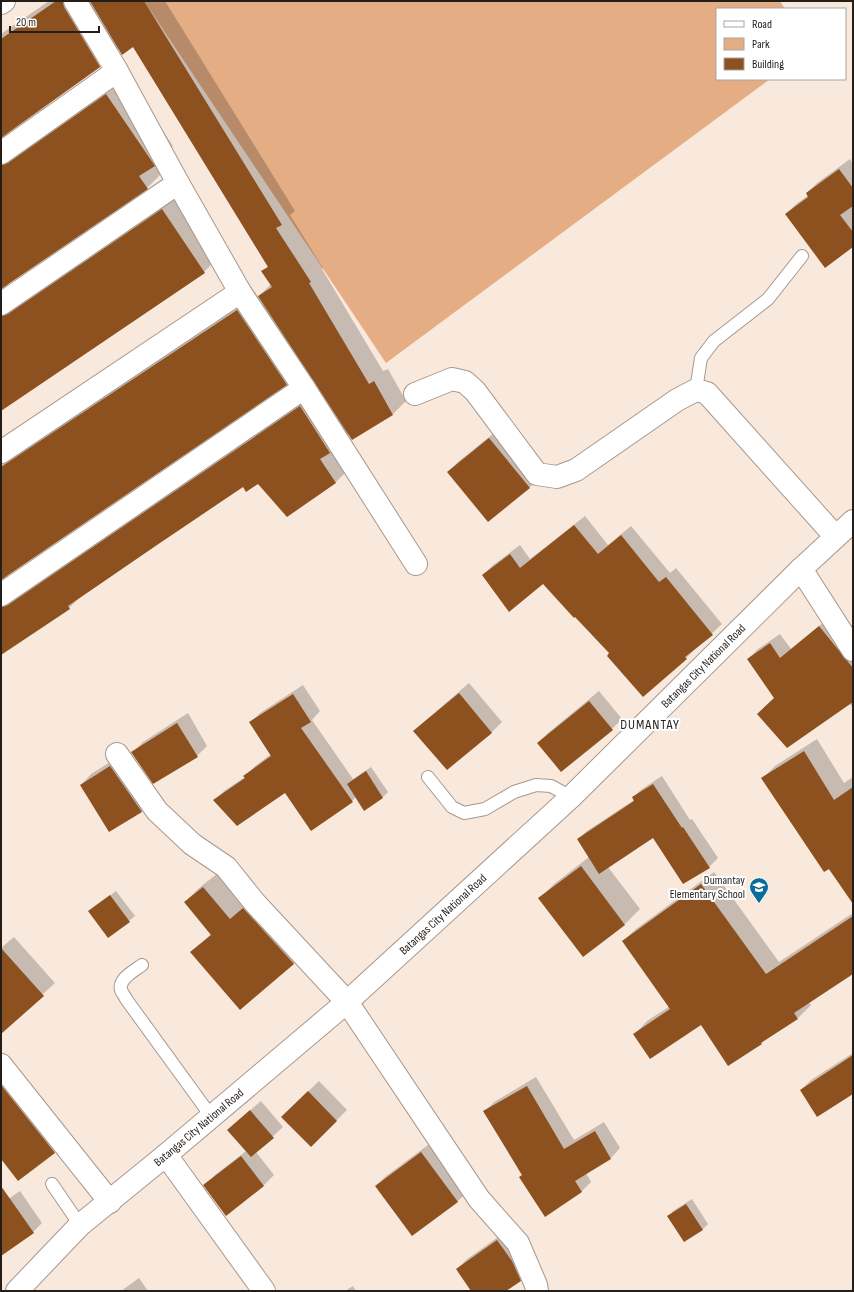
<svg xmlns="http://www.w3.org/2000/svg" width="854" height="1292" font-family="'Sofia Sans Condensed',sans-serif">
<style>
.green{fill:#e5ad84}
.shadow{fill:#0003;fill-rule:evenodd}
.building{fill:#8c511f}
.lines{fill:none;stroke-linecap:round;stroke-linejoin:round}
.lane-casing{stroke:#a7988d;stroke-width:14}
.street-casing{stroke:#a7988d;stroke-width:24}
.secondary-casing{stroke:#a7988d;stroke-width:24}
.lane{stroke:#fff;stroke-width:12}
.street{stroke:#fff;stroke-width:22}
.secondary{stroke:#fff;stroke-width:22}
.labels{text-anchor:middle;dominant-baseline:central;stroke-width:4;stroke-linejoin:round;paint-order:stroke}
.street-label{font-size:12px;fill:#241e1a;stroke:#fff}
.poi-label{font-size:12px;fill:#241e1a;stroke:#fff;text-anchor:end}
.quarter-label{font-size:14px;letter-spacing:1px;fill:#241e1a;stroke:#fff}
</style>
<rect width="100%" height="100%" fill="#f9e9dd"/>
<polygon class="green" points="144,1 780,1 785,9 717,9 717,79 770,79 386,363"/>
<g class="shadow">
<path d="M49,1H165L295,211L290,215L323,268L322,269L383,371L388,369L406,401L393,414L352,439L349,433L339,443L354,464L336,482L287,516L258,482L243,486L81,596L69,608L1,654V461L255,292L258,297L271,284L263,271L269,265L133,46L119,48L100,67L8,132L7,135L9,141L126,76L173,146L160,159L166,169L147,188L8,283L9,292L181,191L223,253L204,272L1,409V34ZM304,366L319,388L27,587L8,583L7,575L286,384Z"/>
<polygon points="850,159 853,164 853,205 851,206 853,209 853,246 786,214 796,204 809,195 807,193 817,183"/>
<polygon points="500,428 540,477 530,487 488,521 448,472 458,462"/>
<polygon points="585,516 608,545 631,526 670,573 676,568 722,624 686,658 610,653 543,582 483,575 493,565 520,545 530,559"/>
<polygon points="830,617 853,646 853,708 849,703 758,714 775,698 748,659 758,649 780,634 791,649"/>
<polygon points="469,683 502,722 492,732 447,769 415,731 425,721"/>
<polygon points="303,685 320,711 312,720 353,779 371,767 388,792 383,797 365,809 356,797 352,801 285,791 215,800 224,791 245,777 254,767 271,754 251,722 260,713"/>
<polygon points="599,691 622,719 612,729 538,743 548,733"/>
<polygon points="188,713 207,746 197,756 132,753 143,742"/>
<polygon points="817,739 844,783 853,777 853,902 762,779 775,766"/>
<polygon points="120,756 152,801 142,811 109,831 81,785 91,774"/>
<polygon points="662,776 690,820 692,819 718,858 709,867 654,837 608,867 640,909 625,924 583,956 539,899 554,884 589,857 578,839 587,831 634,800 633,797 642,789"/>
<polygon points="714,872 779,962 853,913 853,973 809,1002 811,1005 798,1018 767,1038 761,1043 701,1024 635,1034 647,1021 670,1006 623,941 636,929"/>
<polygon points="218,873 308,949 294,963 240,1009 192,953 211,934 185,902 199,888"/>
<polygon points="116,891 135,916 108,937 89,911"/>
<polygon points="14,937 55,983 1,1032 1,948"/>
<polygon points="853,1053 853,1092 801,1090 811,1080"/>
<polygon points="1,1056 66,1140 54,1152 1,1158"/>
<polygon points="536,1077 574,1140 604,1122 620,1148 611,1158 586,1173 591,1182 582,1191 545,1216 485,1111 494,1102"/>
<polygon points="319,1081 347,1110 311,1146 282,1117"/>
<polygon points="261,1101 283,1127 256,1152 274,1175 264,1185 226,1215 205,1186 215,1175 246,1151 239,1120"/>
<polygon points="432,1142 468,1191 458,1201 412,1235 376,1186 386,1176"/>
<polygon points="20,1191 42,1223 33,1232 1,1243 1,1204"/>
<polygon points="692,1199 708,1224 703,1229 684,1241 669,1216 673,1211"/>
<polygon points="508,1230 530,1270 520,1280 505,1291 472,1291 457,1269 467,1259"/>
<polygon points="139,1278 148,1291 121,1291"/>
<polygon points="353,1286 356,1291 345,1291"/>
</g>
<g class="building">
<polygon points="56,1 63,1 64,7 100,67 1,138 1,39"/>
<polygon points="90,1 144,1 282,225 276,228 311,282 309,283 369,384 374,381 393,415 352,440 258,296 272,287 261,271 268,267 133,47 122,55"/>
<polygon points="106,94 155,166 139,176 148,189 1,289 1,165 8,163"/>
<polygon points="839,169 853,188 853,206 840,215 853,232 853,247 825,268 785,214 808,197 806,193"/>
<polygon points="162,209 205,273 1,411 1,316 8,314"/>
<polygon points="237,310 287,385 1,580 1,467"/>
<polygon points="300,406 330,453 320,459 336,483 287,517 258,484 246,492 243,487 157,545 68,606 70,609 1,655 1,607 8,605"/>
<polygon points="489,438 530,488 488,522 447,472"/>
<polygon points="574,525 598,554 621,535 659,582 666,577 713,635 685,657 687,659 643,697 607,656 609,653 575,617 574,618 543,584 509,612 482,575 510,554 520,568"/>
<polygon points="819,626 853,668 853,702 787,748 757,714 774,698 747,659 770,643 780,658"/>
<polygon points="459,693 492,733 447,770 413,731"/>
<polygon points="293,694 311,722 301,728 353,802 311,831 285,793 237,826 213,800 245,778 243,776 271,756 249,722"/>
<polygon points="589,701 613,730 561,772 537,743"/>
<polygon points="177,723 198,757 153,784 131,752"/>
<polygon points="804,751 834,800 853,787 853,904 829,869 824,872 761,778"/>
<polygon points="110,766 142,812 109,832 80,785"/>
<polygon points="366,771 383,798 364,811 347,784"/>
<polygon points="653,784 682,828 683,827 710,868 683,884 653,838 599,874 577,839 634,801 632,797"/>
<polygon points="581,866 625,925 583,957 538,898"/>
<polygon points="701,884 766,974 853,916 853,974 794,1013 798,1019 761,1043 762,1044 728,1066 701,1025 650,1059 633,1034 670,1009 622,941"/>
<polygon points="203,887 230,919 243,908 294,964 240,1010 190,952 211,935 184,902"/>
<polygon points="110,895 130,922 108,938 88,911"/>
<polygon points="1,948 44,996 1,1034"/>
<polygon points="853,1055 853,1094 817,1117 800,1090"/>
<polygon points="1,1085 55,1153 18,1181 1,1159"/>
<polygon points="527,1086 564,1149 595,1131 611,1159 575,1181 582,1192 545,1217 519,1177 522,1175 483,1111"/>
<polygon points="308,1091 337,1121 311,1147 281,1117"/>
<polygon points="250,1110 274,1138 251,1157 227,1130"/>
<polygon points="421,1152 458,1202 412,1236 375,1186"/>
<polygon points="241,1156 264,1186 226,1216 203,1185"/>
<polygon points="1,1186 34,1233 1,1256"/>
<polygon points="686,1204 703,1230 684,1242 667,1216"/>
<polygon points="497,1240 512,1261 521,1281 506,1291 471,1291 456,1269"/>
</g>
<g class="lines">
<g class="lane-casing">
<g id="lane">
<polyline points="696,390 701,358 714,341 768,299 802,256"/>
<polyline points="428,777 452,807 464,813 485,809 514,792 536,785 551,786 571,797"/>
<path d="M142,965C134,971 118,979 121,990C122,993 125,996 126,999L211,1116"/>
<polyline points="52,1184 80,1225"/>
</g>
</g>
<g class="street-casing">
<g id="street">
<polyline points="75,1 117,71 178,183 240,292 304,388 416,564"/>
<polyline points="1,3 4,1"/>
<polyline points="1,153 117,71"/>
<polyline points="1,304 178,183"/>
<polyline points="415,394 452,379 465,382 475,391 537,474 557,477 576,470 677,400 696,390 707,393 835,536"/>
<polyline points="1,452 240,292"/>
<polyline points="801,569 853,650"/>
<polyline points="1,595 304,388"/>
<polyline points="117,754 157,811 192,844 226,867 255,903 347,1002 479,1199 518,1243 536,1285 537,1291"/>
<polyline points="1,1065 110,1202"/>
<polyline points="166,1155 264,1291"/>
</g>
</g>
<g class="secondary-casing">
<g id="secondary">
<path id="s1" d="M17,1291L80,1225L166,1155L347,1002L571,797L801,569L853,521"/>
</g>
</g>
<use href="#lane" class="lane"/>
<use href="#street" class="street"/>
<use href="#secondary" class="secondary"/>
</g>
<defs>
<g id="school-pin" transform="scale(1)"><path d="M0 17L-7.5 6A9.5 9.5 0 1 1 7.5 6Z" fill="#096c9a" stroke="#fff"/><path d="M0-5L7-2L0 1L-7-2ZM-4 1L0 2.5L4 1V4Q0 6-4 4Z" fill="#fff"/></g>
</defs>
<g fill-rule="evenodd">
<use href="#school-pin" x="759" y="887"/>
</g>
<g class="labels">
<g class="street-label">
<text stroke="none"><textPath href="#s1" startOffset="929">Batangas City National Road</textPath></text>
<text stroke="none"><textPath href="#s1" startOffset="569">Batangas City National Road</textPath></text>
<text stroke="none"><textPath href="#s1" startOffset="245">Batangas City National Road</textPath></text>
</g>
<g class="poi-label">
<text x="745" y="880">Dumantay<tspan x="745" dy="14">Elementary School</tspan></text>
</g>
<g class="quarter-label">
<text x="650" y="724">DUMANTAY</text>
</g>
</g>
<rect width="854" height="1292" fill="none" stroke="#241e1a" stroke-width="4"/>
<rect x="716" y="8" width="130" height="72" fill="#ffffff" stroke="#a7a5a3"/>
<rect x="724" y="21" width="20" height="6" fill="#ffffff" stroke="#a7a5a3"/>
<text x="752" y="28" font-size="12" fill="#241e1a">Road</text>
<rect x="724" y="38" width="20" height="12" fill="#e5ad84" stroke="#a7a5a3"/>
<text x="752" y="48" font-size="12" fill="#241e1a">Park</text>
<rect x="724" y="58" width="20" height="12" fill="#8c511f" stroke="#a7a5a3"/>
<text x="752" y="68" font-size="12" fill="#241e1a">Building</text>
<path d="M10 26v6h89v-6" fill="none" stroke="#241e1a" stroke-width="2"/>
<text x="16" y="26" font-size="12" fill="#241e1a" stroke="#ffffff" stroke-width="3" paint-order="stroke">20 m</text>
</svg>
